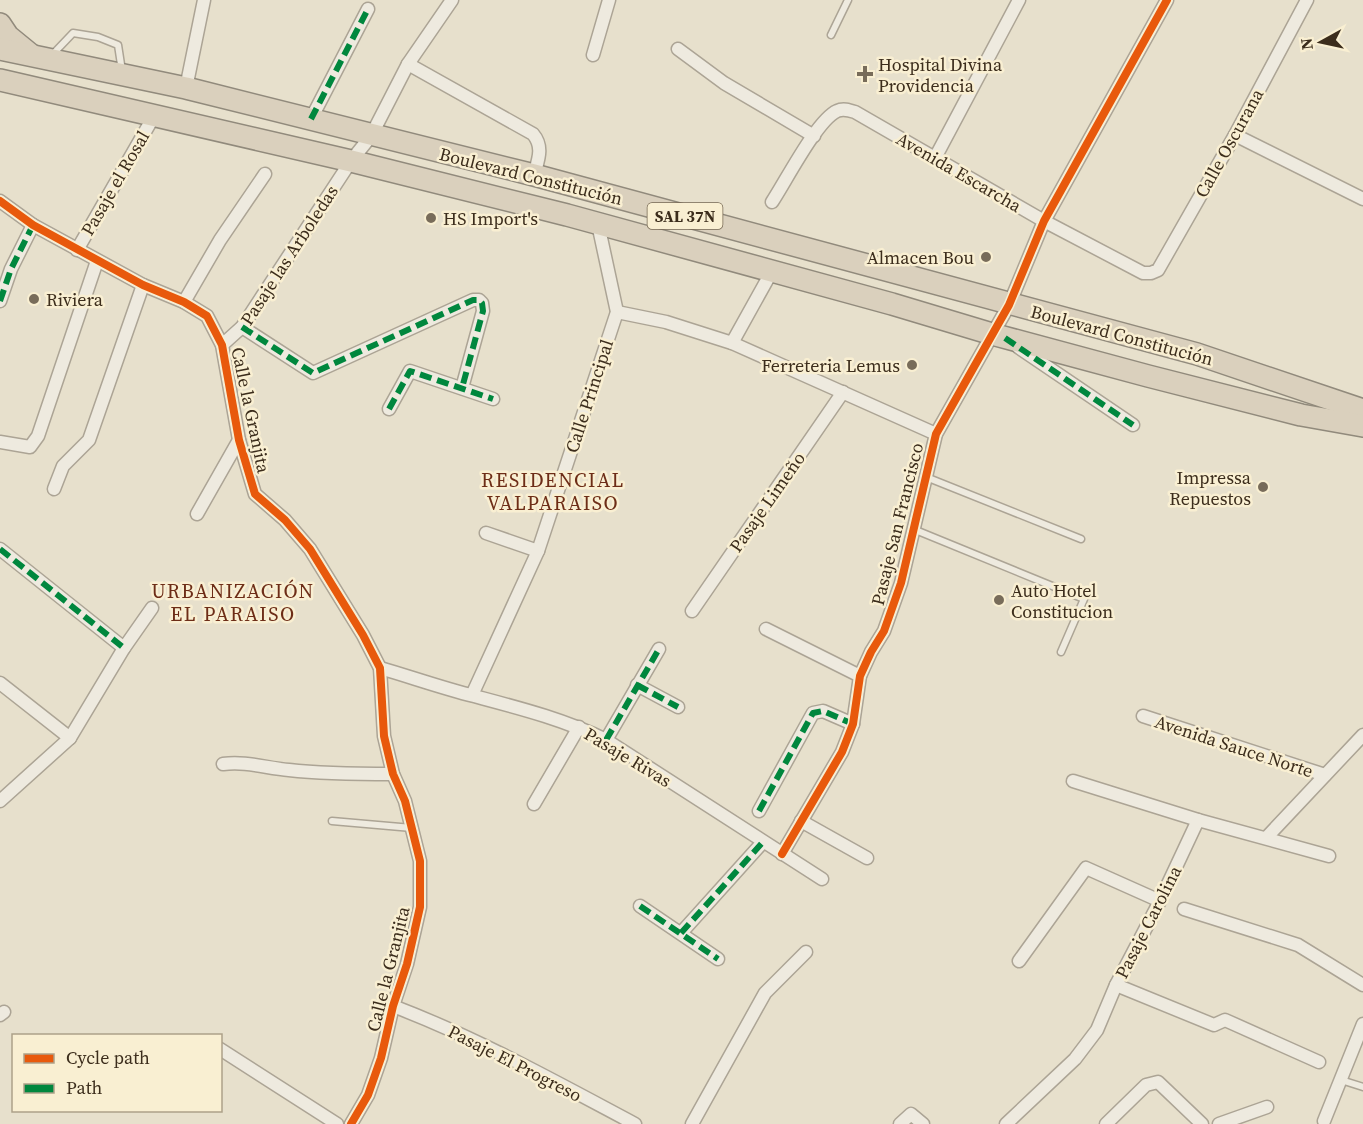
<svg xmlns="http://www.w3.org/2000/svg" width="1363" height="1124" font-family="'Source Serif 4',serif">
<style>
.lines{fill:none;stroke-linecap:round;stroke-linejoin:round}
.lane-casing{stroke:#aca495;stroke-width:9}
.street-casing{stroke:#aca495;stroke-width:15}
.highway-casing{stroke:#918a7c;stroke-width:24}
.lane{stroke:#eeeadf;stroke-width:6}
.street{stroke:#eeeadf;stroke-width:12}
.highway{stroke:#dad0bd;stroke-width:21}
.quiet{stroke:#00873e;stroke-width:6;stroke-dasharray:12 6;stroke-linecap:butt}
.cycleway-casing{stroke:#f9efd2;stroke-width:11}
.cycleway{stroke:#e8590c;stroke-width:8}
.poi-dot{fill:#786c5a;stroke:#f9efd2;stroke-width:2}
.labels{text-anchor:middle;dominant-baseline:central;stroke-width:5;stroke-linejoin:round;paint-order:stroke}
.shield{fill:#f9efd2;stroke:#756753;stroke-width:1.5}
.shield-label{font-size:16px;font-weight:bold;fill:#3c2d1c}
.poi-label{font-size:18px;fill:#3c2d1c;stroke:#f9efd2;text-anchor:start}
.street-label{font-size:18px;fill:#3c2d1c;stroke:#f9efd2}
.neighbourhood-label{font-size:20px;letter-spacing:1.5px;fill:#6d2d17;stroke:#f9efd2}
</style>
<rect width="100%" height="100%" fill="#e7e0cc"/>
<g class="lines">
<g class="lane-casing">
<g id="lane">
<polyline points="831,35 848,0"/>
<polyline points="52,55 73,33 98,37 118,45 122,71"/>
<polyline points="926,477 1081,539"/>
<polyline points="913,529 1084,599 1061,652"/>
<polyline points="332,821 412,828"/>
<polyline points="1341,1080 1363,1087"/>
</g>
</g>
<g class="street-casing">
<g id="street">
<polyline points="678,49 724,83 814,136"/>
<polyline points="593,55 609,0"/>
<path d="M408,64L533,134C544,147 538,160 534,175"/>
<polyline points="186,88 204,0"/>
<polyline points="311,119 368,9"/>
<polyline points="1235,135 1363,199"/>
<polyline points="935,158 1019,0"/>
<polyline points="0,201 33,225 143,285 184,302 207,316 222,345 239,440 255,494 285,520 310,549 363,635 380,668 384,736 393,774 405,801 420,861 420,907 407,964 393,1006 381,1058 368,1095 351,1124"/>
<path d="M772,202C786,181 817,120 837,111C843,108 849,110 855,112L1044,221L1143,273H1151L1158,270L1235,135L1307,0"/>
<polyline points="77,250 154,116"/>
<polyline points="0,301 11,269 33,225"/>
<polyline points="184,302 220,240 265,174"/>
<polyline points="617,312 666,322 732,343 936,434"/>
<polyline points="242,327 313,373 473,300 479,300 482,303 483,311 462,388"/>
<polyline points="732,343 772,271"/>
<polyline points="222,345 242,327 351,161 371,136 408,64 452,0"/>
<polyline points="1018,347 1133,425"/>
<polyline points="389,409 410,371 493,399"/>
<polyline points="0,442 30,447 38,436 97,261"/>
<polyline points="54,489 63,466 89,440 143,285"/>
<polyline points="197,514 239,440"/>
<polyline points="486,533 538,551"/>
<polyline points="0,549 124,648"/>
<polyline points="692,611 843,392"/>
<polyline points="766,629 860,676"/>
<path d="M380,668C411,677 442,688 474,696C519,708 563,719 606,740L822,879"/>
<polyline points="0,683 70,738"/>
<polyline points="637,685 678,707"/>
<polyline points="472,695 538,551 617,312 598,224"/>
<polyline points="1143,716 1325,775"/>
<polyline points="606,740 659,649"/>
<path d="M223,764C246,761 266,768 289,770C324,774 358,774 393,774"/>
<polyline points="1073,781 1198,820"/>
<polyline points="0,801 70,738 124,648 152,608"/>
<polyline points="534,804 579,727"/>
<polyline points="759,811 813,713 823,711 853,724"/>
<polyline points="801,821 867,858"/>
<polyline points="1267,837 1363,735"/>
<polyline points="782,854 842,752 853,724 860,676 871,652 884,631 901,583 936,434 1009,305 1044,221 1167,0"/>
<polyline points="640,906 718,959"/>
<polyline points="1184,909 1298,945 1363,985"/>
<polyline points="681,933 763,842"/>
<polyline points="1019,961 1086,868 1160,901"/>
<polyline points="1116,985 1214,1025 1225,1020 1319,1062"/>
<path d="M393,1006C477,1038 556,1082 635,1124"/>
<polyline points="0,1015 4,1012"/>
<polyline points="220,1049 337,1124"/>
<polyline points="1324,1121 1363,1024"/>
<polyline points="692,1124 765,993 806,952"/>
<polyline points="900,1124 911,1114 923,1124"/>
<polyline points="1006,1124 1075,1059 1097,1030 1116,985 1160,901 1198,820 1329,856"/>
<polyline points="1106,1124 1146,1085 1158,1082 1202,1124"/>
<polyline points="1219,1124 1267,1107"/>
</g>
</g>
<g class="highway-casing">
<g id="highway">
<polyline points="0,24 8,36 30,54"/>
<polyline points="0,49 186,88 534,175 1197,354 1363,410"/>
<polyline points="0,80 351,161 567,215 892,304 992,334 1148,376 1301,415 1363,426"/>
</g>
</g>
<use href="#lane" class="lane"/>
<use href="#street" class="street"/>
<use href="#highway" class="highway"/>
<g class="quiet">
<polyline points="311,119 368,9"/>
<polyline points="0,301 11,269 33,225"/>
<polyline points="242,327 313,373 473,300 479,300 482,303 483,311 462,388"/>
<polyline points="1005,338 1133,425"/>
<polyline points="389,409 410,371 493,399"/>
<polyline points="0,549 124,648"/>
<polyline points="637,685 678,707"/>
<polyline points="606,740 659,649"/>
<polyline points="759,811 813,713 823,711 853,724"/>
<polyline points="640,906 718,959"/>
<polyline points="681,933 763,842"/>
</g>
<g class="cycleway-casing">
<g id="cycleway">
<polyline points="0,201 33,225 143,285 184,302 207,316 222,345 239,440 255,494 285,520 310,549 363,635 380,668 384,736 393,774 405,801 420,861 420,907 407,964 393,1006 381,1058 368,1095 351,1124"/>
<polyline points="782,854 842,752 853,724 860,676 871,652 884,631 901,583 936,434 1009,305 1044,221 1167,0"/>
</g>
</g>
<use href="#cycleway" class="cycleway"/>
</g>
<g class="poi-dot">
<path d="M862 65h6v6h6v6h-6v6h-6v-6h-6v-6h6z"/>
<circle cx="431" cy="218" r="6"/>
<circle cx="986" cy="257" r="6"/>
<circle cx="34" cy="299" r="6"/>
<circle cx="912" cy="365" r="6"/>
<circle cx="1263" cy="487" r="6"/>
<circle cx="999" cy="600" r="6"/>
</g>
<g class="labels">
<rect class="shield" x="647.5" y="203" width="75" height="26" rx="4.5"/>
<g class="shield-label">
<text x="685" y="216">SAL 37N</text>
</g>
<g class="poi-label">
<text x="878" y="64">Hospital Divina<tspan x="878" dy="21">Providencia</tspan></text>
<text x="443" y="218">HS Import's</text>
<text x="974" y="257" text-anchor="end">Almacen Bou</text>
<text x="46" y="299">Riviera</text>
<text x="900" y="365" text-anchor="end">Ferreteria Lemus</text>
<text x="1251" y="477" text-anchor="end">Impressa<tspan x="1251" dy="21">Repuestos</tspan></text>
<text x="1011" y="590">Auto Hotel<tspan x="1011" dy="21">Constitucion</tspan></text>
</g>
<g class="street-label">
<text transform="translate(1229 143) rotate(-61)">Calle Oscurana</text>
<text transform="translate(959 172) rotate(30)">Avenida Escarcha</text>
<text transform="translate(531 176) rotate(14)">Boulevard Constitución</text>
<text transform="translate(115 183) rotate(-60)">Pasaje el Rosal</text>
<text transform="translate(289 255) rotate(-57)">Pasaje las Arboledas</text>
<text transform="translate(1122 335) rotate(15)">Boulevard Constitución</text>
<text transform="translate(589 396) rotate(-72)">Calle Principal</text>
<text transform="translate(251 410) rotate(78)">Calle la Granjita</text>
<text transform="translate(767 502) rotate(-55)">Pasaje Limeño</text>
<text transform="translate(897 524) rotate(-76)">Pasaje San Francisco</text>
<text transform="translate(1234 746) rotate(18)">Avenida Sauce Norte</text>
<text transform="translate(628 757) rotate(31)">Pasaje Rivas</text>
<text transform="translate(1148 922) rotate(-63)">Pasaje Carolina</text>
<text transform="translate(388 969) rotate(-76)">Calle la Granjita</text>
<text transform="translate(515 1063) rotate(27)">Pasaje El Progreso</text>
</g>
<g class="neighbourhood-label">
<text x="553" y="480">RESIDENCIAL<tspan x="553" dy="23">VALPARAISO</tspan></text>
<text x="233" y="591">URBANIZACIÓN<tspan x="233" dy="23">EL PARAISO</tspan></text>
</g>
</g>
<rect x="12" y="1034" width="210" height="78" fill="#f9efd2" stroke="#ada189" stroke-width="1.5"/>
<rect x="24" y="1054" width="30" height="9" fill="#e8590c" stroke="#ada189" stroke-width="1.5"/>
<text x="66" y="1064" font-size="18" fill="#3c2d1c">Cycle path</text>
<rect x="24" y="1084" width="30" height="9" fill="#00873e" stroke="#ada189" stroke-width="1.5"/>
<text x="66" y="1094" font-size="18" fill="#3c2d1c">Path</text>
<g transform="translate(1321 42) rotate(262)" stroke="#f9efd2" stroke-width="4.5" paint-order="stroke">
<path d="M0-4.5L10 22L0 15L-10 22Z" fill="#3c2d1c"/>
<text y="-9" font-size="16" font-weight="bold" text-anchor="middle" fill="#3c2d1c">N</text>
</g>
</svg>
